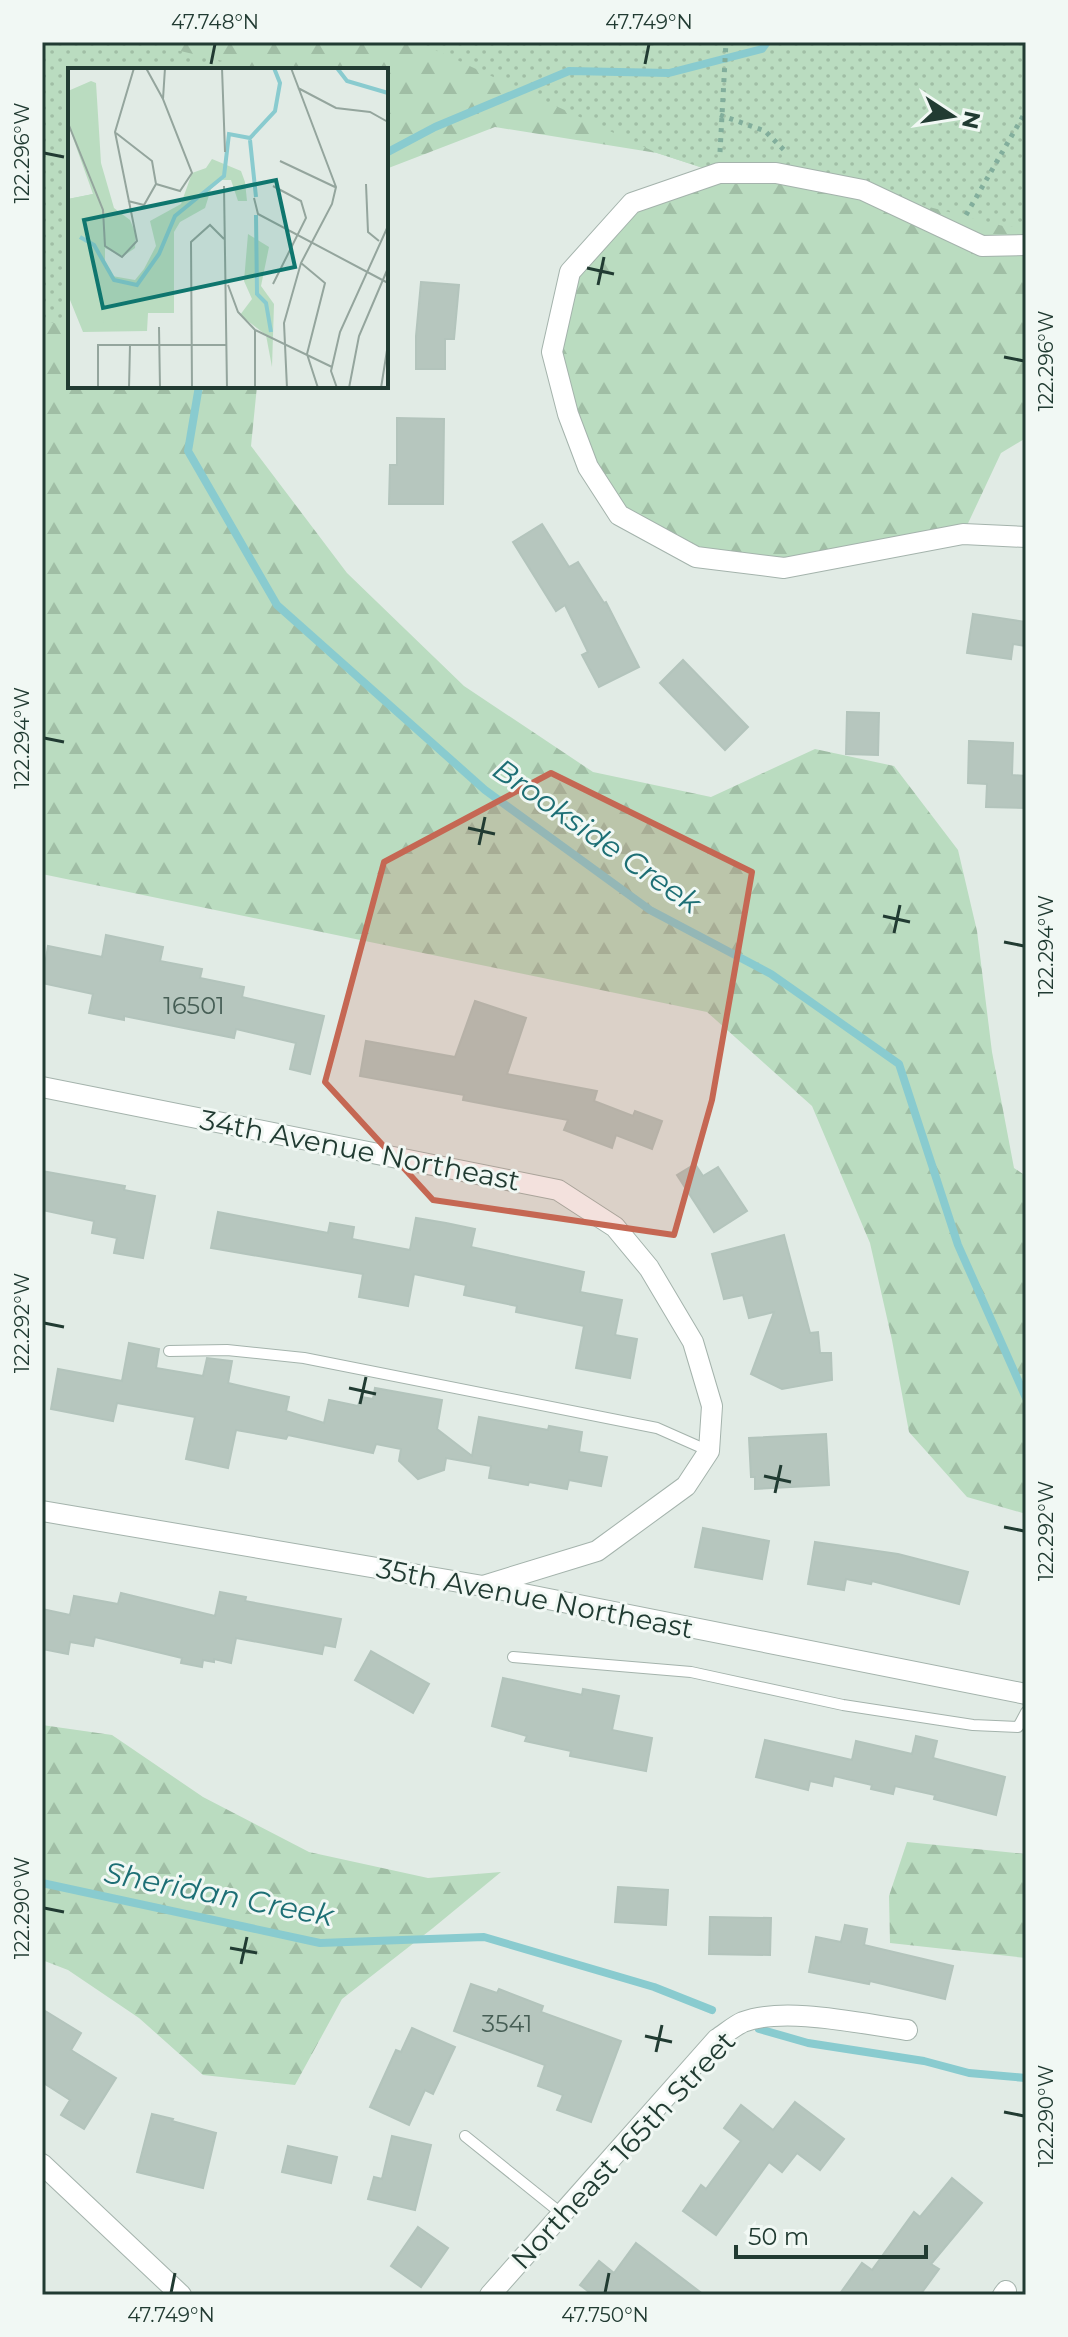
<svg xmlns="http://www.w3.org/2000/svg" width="1068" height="2337" font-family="Montserrat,sans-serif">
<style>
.forest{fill:url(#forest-firs)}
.park{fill:url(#park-dots)}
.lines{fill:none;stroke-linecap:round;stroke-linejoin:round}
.stream{stroke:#89cbcf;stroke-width:8}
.building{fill:#b6c6be;stroke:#b3c4bc;stroke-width:2}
.service-casing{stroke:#a4b3ac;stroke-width:12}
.minor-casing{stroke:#a4b3ac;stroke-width:22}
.path{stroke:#82ae9c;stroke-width:5;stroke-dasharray:4 6;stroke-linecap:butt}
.service{stroke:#fff;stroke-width:10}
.minor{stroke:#fff;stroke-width:20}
.marked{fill:#c56753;fill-opacity:0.2;stroke:#c56753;stroke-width:6;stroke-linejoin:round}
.ticks{fill:none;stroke:#213b32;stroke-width:3}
.labels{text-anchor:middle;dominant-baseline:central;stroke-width:6;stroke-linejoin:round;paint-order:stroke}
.number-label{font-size:24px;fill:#465e55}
.street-label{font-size:28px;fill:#213b32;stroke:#f1f8f4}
.water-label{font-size:30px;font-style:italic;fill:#1d6f75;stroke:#f1f8f4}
.inset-river{fill:none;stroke:#89cbcf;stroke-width:4}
.inset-road{fill:none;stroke:#94a59d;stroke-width:2}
.view{fill:#0f766e;fill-opacity:0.15;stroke:#0f766e;stroke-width:4}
.inset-edge{fill:none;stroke:#213b32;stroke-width:4}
.neatline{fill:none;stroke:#213b32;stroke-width:3}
.ticks-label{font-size:20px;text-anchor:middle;fill:#213b32}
</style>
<defs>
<pattern id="forest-firs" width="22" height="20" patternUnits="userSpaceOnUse" patternTransform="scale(2)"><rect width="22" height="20" fill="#badcc0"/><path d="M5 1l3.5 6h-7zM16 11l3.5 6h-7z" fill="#a0bea5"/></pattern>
<pattern id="park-dots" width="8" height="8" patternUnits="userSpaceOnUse" patternTransform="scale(2)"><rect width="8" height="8" fill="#badcc0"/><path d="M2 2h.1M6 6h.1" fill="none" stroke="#a0bea5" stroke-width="1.8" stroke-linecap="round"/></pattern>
</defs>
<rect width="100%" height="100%" fill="#e1ebe5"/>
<g class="forest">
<polygon points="42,42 1026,42 1026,438 1001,453 963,534 784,568 696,557 619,515 588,467 552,352 570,272 632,203 718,173 657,153 495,127 386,169 386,70 70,70 70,386 257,386 251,446 347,573 464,686 593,772 711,797 815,749 894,766 958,850 977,931 992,1052 1014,1168 1026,1176 1026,1514 967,1497 909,1432 892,1340 870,1243 812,1106 707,1012 42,874"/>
<polygon points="42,1725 112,1735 203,1797 309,1852 428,1878 501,1872 433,1928 342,1999 295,2085 203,2075 139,2018 68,1970 42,1960"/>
<polygon points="907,1842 1026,1854 1026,1958 890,1943 889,1896"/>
</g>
<g class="park">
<polygon points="42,42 142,42 261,70 70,70 70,327 42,320"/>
<polygon points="418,42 1026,42 1026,224 1007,227 863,190 719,173 657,153"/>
</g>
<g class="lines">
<g class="stream">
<polyline points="386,153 435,127 569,71 669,73 762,49 767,42"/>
<polyline points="199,386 188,451 277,605 485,790 650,910 771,974 899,1064 958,1245 1026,1398"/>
<polyline points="42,1883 320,1943 484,1937 654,1987 712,2010"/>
<polyline points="759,2029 808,2043 924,2061 969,2073 1026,2078"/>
</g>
</g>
<g class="building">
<polygon points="421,282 459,285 454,339 445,339 445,369 416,369 416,336"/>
<polygon points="397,418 444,419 443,504 389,504 390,465 397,465"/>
<polygon points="542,524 569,567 578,562 604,603 606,602 639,667 599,687 582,655 588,652 565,605 556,611 513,542"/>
<polygon points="973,614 1026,622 1026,646 1013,644 1011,659 967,653"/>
<polygon points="683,660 748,727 725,750 660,683"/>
<polygon points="847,712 879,713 878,755 846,754"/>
<polygon points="969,741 1013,743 1012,775 1026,776 1026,808 986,807 987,784 968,783"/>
<polygon points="106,935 163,947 160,961 202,969 200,978 244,987 242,997 324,1016 310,1074 290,1069 296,1043 236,1029 234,1038 124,1016 124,1020 89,1013 93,994 42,983 48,946 102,957"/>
<polygon points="475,1001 526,1018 507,1074 597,1091 594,1101 633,1116 635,1111 662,1121 652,1149 616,1135 612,1148 564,1130 568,1120 463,1100 464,1095 360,1076 366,1041 455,1057"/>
<polygon points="695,1164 703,1176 718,1167 747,1211 714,1232 677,1175"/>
<polygon points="42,1171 125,1186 124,1190 155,1196 143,1258 114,1253 117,1238 92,1233 94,1221 42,1210"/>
<polygon points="218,1212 328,1233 330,1223 354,1227 352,1239 410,1250 416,1218 446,1223 475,1229 471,1247 584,1272 580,1292 622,1300 615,1335 637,1339 630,1378 576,1368 584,1326 516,1312 517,1306 464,1295 466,1285 414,1274 408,1306 359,1297 363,1274 211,1248"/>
<polygon points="784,1235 810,1333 818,1332 820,1353 831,1353 832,1380 782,1389 751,1374 774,1312 749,1318 743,1295 724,1299 712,1254"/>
<polygon points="129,1343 159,1349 156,1368 203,1376 207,1358 232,1361 228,1383 289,1397 286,1411 324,1423 329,1400 358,1406 361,1397 373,1399 375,1388 442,1400 437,1429 472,1456 479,1417 548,1430 549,1426 582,1432 579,1452 607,1457 601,1486 569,1480 567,1489 529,1482 528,1485 489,1478 491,1466 446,1458 444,1470 418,1479 399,1461 401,1449 376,1444 373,1453 288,1435 286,1439 236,1430 228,1468 186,1459 195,1417 117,1403 113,1421 51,1409 58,1369 122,1381"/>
<polygon points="826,1434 829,1485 755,1489 755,1477 751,1477 749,1438"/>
<polygon points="703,1528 769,1541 762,1579 695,1567"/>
<polygon points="815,1542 898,1554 968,1572 959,1604 872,1581 871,1584 846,1579 844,1590 808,1584"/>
<polygon points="220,1592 246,1597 245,1601 341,1619 335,1647 324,1645 322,1654 236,1638 231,1663 214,1659 214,1662 203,1660 202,1667 181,1663 182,1658 95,1637 93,1646 70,1642 68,1654 42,1649 42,1609 70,1615 74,1596 118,1604 121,1593 215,1616"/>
<polygon points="371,1651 429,1684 413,1713 355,1680"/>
<polygon points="503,1678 582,1695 583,1689 619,1696 612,1730 652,1738 646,1771 570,1756 571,1751 525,1741 527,1736 492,1726"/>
<polygon points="916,1736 937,1741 933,1758 1005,1777 996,1815 934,1799 935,1795 895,1786 893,1794 871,1789 872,1785 834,1776 832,1786 810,1781 808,1790 756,1777 765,1740 852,1760 856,1741 912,1754"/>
<polygon points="618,1887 668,1890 666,1925 615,1922"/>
<polygon points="710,1917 771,1918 770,1955 709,1954"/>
<polygon points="845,1925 867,1929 864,1945 953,1966 945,1999 870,1981 869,1984 809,1972 816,1937 841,1942"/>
<polygon points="471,1984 497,1993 499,1989 543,2006 541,2012 621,2041 591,2122 557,2110 563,2095 538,2086 545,2065 454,2031"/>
<polygon points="42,2009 81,2033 71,2050 116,2078 84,2129 61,2115 70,2100 42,2082"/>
<polygon points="412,2028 455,2047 433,2094 425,2090 409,2125 370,2107 396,2050 401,2052"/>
<polygon points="795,2102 844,2139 820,2170 797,2153 782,2172 769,2162 716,2235 683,2211 701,2185 706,2189 741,2141 724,2128 741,2105 773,2130"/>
<polygon points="152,2114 173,2119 172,2121 216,2133 203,2188 137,2172"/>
<polygon points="392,2136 431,2145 415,2210 368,2199 374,2177 382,2179"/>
<polygon points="288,2146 337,2157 331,2183 282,2172"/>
<polygon points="952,2178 982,2203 931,2264 939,2269 920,2295 839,2295 862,2263 872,2270 914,2212 920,2217"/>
<polygon points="418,2227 448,2248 421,2287 391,2266"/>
<polygon points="636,2243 704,2295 593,2295 580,2285 599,2261 614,2273"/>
</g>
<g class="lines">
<g class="service-casing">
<g id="service">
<polyline points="169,1351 227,1350 304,1358 657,1428 709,1451"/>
<polyline points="513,1657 691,1672 843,1705 973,1725 1018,1727 1026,1712"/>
<polyline points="465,2136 562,2214"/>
</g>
</g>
<g class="minor-casing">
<g id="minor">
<polyline points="1026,245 982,246 863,190 776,173 719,173 632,203 570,272 552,352 568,414 588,467 619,515 696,557 784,568 963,534 1026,537"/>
<polyline points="42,1087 558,1190 615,1227 649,1268 693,1342 712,1406 709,1451 686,1486 597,1551 483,1586"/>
<polyline points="42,1511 483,1586 1026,1694"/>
<polyline points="42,2164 181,2295"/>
<path d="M490,2295L717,2039C725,2034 734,2026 743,2022C785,2006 862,2024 907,2030"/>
<polyline points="1003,2295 1006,2291"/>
</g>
</g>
<g class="path">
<polyline points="720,115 765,131 786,152"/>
<polyline points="720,152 726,42"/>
<polyline points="966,215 1026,111"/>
</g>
<use href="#service" class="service"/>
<use href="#minor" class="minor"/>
</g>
<path class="marked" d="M551,773L752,872L712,1100L674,1235L433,1200L325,1082L384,862Z"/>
<path class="ticks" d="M211,64L215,44M645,64L649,44M44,153L64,157M587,268L614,274M598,285L604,257M1004,357L1024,361M44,738L64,742M468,828L495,834M479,845L485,817M883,916L910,922M894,933L900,905M1004,942L1024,946M44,1323L64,1327M349,1388L376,1394M360,1404L366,1377M764,1476L791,1482M775,1493L781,1465M1004,1527L1024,1531M44,1908L64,1912M230,1948L257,1953M241,1964L247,1937M645,2036L672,2042M656,2052L662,2025M1004,2112L1024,2116M171,2293L175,2273M605,2293L609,2273"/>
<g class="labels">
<g class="number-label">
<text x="194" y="1005">16501</text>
<text x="507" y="2023">3541</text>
</g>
<g class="street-label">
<text transform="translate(360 1150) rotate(11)">34th Avenue Northeast</text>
<text transform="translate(535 1598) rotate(11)">35th Avenue Northeast</text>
<text transform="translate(623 2150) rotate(-47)">Northeast 165th Street</text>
</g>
<g class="water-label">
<text transform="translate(597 836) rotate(35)">Brookside Creek</text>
<text transform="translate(219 1894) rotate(11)">Sheridan Creek</text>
</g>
</g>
<g transform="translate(68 68)">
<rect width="320" height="320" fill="#e1ebe5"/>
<path d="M23,13L28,15L33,95L46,140L62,152L68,166L67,180L54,189L37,180V197L44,208L67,212L76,201L88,178L82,153L113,136L124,105L138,100L144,91L173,103L177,114L179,133H170L163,112H153L143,121L137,140L112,154L106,164V245H80L79,263L15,264L0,227V131L25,126L0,56V23ZM180,166L201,179L193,218L206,236L204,299L198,267L172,247L184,231L176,213Z" fill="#badcc0"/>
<path d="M22,22L29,45L16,95L0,54V31ZM25,126L36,153L30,211H0V131ZM36,211L61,212V240H49L48,257H35Z" fill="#badcc0"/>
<path class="inset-river" d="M269,0L279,13L320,25M182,72L188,129M188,147L189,226L198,235L203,264M12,169L26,177L46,212L69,217L91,186L107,148L156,108L161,66L182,70L207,43L212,15L206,0"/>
<path class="inset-road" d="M78,0L95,31M154,0L157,84M230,20L268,40L302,44L320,54M0,55L35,142L37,178L54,189L69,173L47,64L66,0M48,65L84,93L88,116M212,93L267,119M298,116L300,164L311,173M156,118L159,320M186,130L190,146L320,215M60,133L76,137L88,116L112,123L124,105L95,31L97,0M233,195L257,215L239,286L250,320M205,216L238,150L233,133L205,118M160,217L170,244L187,262L264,299M91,259L92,320M187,262V320M30,320V277H158M61,320L62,277M124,320L123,174L142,157L156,171M219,320L216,255L233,195L264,136L268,119L223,0M269,320L263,303L272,264L320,158M281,320L291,268L320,200M313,320L320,276"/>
<path class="view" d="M208,112L227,199L35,240L16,152Z"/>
<rect width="320" height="320" class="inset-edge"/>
</g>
<rect width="1068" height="2337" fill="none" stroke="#f1f8f4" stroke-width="88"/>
<g transform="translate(952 116) rotate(102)" stroke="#f1f8f4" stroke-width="6" paint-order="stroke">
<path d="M0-6L14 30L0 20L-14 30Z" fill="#213b32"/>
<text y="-12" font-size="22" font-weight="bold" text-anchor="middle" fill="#213b32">N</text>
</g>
<path d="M736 2245v12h190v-12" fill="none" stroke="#213b32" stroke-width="4"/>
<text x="748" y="2245" font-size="24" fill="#213b32" stroke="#f1f8f4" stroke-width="6" paint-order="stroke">50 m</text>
<rect x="44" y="44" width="980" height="2249" class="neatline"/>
<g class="ticks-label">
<text x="215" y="29">47.748°N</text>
<text x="649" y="29">47.749°N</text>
<text transform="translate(22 153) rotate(-90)" y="7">122.296°W</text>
<text transform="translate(1046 361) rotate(-90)" y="7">122.296°W</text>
<text transform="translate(22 738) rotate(-90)" y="7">122.294°W</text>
<text transform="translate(1046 946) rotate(-90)" y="7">122.294°W</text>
<text transform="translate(22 1323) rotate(-90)" y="7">122.292°W</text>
<text transform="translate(1046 1531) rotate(-90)" y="7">122.292°W</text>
<text transform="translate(22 1908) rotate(-90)" y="7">122.290°W</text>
<text transform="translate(1046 2116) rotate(-90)" y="7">122.290°W</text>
<text x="171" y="2322">47.749°N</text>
<text x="605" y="2322">47.750°N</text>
</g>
</svg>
